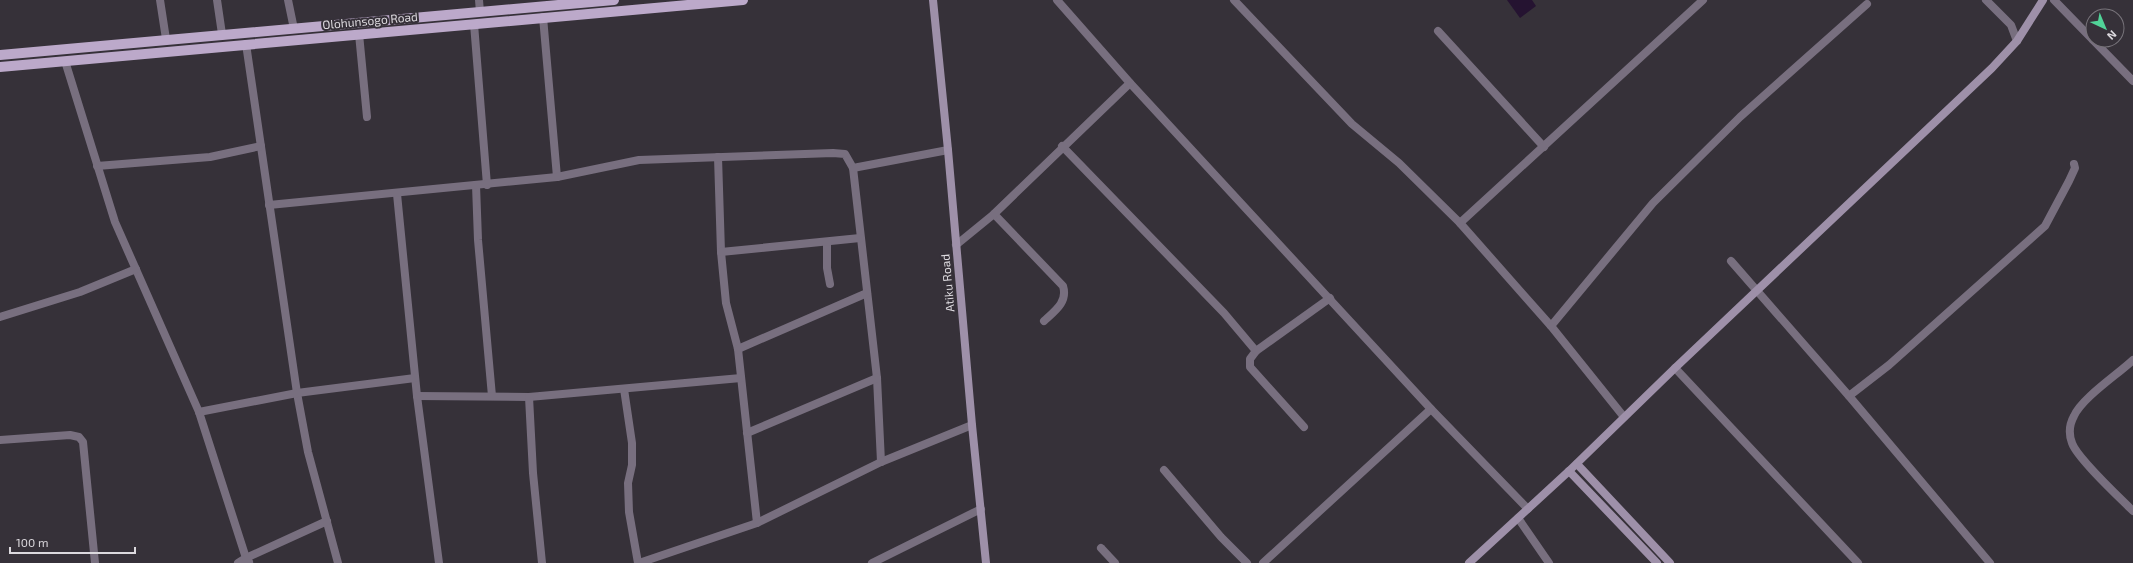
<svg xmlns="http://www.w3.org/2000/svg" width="2133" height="563" font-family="'Exo 2',sans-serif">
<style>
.water{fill:#251331}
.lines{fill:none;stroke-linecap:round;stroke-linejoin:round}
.street{stroke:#786f7f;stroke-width:8}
.secondary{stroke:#9e90a9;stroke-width:8}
.primary{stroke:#bca9ca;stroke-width:10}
.labels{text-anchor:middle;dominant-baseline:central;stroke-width:4;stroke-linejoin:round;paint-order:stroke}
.street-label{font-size:12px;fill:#dcd9de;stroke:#363139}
</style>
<rect width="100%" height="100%" fill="#363139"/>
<polygon class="water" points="1507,0 1532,0 1536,6 1520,18"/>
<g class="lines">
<g class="street">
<polyline points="160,0 166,39"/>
<polyline points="217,0 222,34"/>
<polyline points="288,0 294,29"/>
<polyline points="479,0 480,12"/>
<polyline points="1057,0 1130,83 1431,409 1528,509"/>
<polyline points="1234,0 1352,124 1399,163 1460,223 1551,326 1624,417"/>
<polyline points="1986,0 2011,25 2017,41"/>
<polyline points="2054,0 2093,40"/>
<polyline points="543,17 557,177"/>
<polyline points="474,24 487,185"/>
<polyline points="1438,31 1544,147"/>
<polyline points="359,34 367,117"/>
<polyline points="2093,40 2133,81"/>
<polyline points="246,44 297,393 308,452 338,563"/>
<polyline points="65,61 115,222 199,412 246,558 238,563"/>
<polyline points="1062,146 1224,313 1256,351 1250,359 1250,367 1304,427"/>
<polyline points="718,157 721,252 726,303 738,349 757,523"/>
<polyline points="97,166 210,157 261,146"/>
<polyline points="853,168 877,378 881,462"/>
<polyline points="476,185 478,240 492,396"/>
<polyline points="397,194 417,396 439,563"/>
<polyline points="269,205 557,177 639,160 833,153 845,154 853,168 948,150"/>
<path d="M994,214L1063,286C1068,302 1055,311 1044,321"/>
<polyline points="1460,223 1703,0"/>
<polyline points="827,242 827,268 830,284"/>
<polyline points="956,245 994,214 1130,83"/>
<polyline points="721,252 860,238"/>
<polyline points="1731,261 1849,396 1990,563"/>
<polyline points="0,317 80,292 136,269"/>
<polyline points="1551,326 1653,203 1740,117 1867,4"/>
<polyline points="738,349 867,293"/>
<polyline points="1256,351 1330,298"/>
<path d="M2133,360C2117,375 2082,398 2074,416C2069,425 2069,435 2072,443C2077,458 2120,498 2133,511"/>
<polyline points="1675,368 1858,563"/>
<polyline points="624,389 632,443 632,465 628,483 629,512 638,563"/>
<polyline points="417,396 529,397 741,378"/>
<polyline points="1849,396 1889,365 2045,226 2069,181 2075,168 2074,164"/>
<polyline points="529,397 533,473 542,563"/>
<polyline points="199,412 297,393 415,378"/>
<polyline points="747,433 877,378"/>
<polyline points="0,440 70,435 79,437 83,442 95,563"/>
<polyline points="1164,470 1221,537 1247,563"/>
<polyline points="1518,518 1549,563"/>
<polyline points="1101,548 1115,563"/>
<polyline points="249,562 246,558 327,521"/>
<polyline points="639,563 757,523 881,462 972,425"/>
<polyline points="872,563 981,509"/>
<polyline points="1263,563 1431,409"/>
</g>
<g class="secondary">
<polyline points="933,0 948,150 972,425 986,563"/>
<polyline points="1577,464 1670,563"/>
<polyline points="1569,471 1657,563"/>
<polyline points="1469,563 1569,471 1675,368 1992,68 2017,41 2043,0"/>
</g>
<g class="primary">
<polyline points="0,55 614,0"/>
<polyline points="0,67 743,0"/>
</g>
</g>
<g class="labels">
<g class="street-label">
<text transform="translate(370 20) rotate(-5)">Olohunsogo Road</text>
<text transform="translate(947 283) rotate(-95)">Atiku Road</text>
</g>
</g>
<g transform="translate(2105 28) rotate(136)"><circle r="19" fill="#363139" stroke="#78747b"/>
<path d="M0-3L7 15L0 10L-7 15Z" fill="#51d398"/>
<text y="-6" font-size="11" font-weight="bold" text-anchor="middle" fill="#dcd9de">N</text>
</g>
<path d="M10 547v6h125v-6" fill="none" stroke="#dcd9de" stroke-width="2"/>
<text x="16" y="547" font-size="12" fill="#dcd9de" stroke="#363139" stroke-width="3" paint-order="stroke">100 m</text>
</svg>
